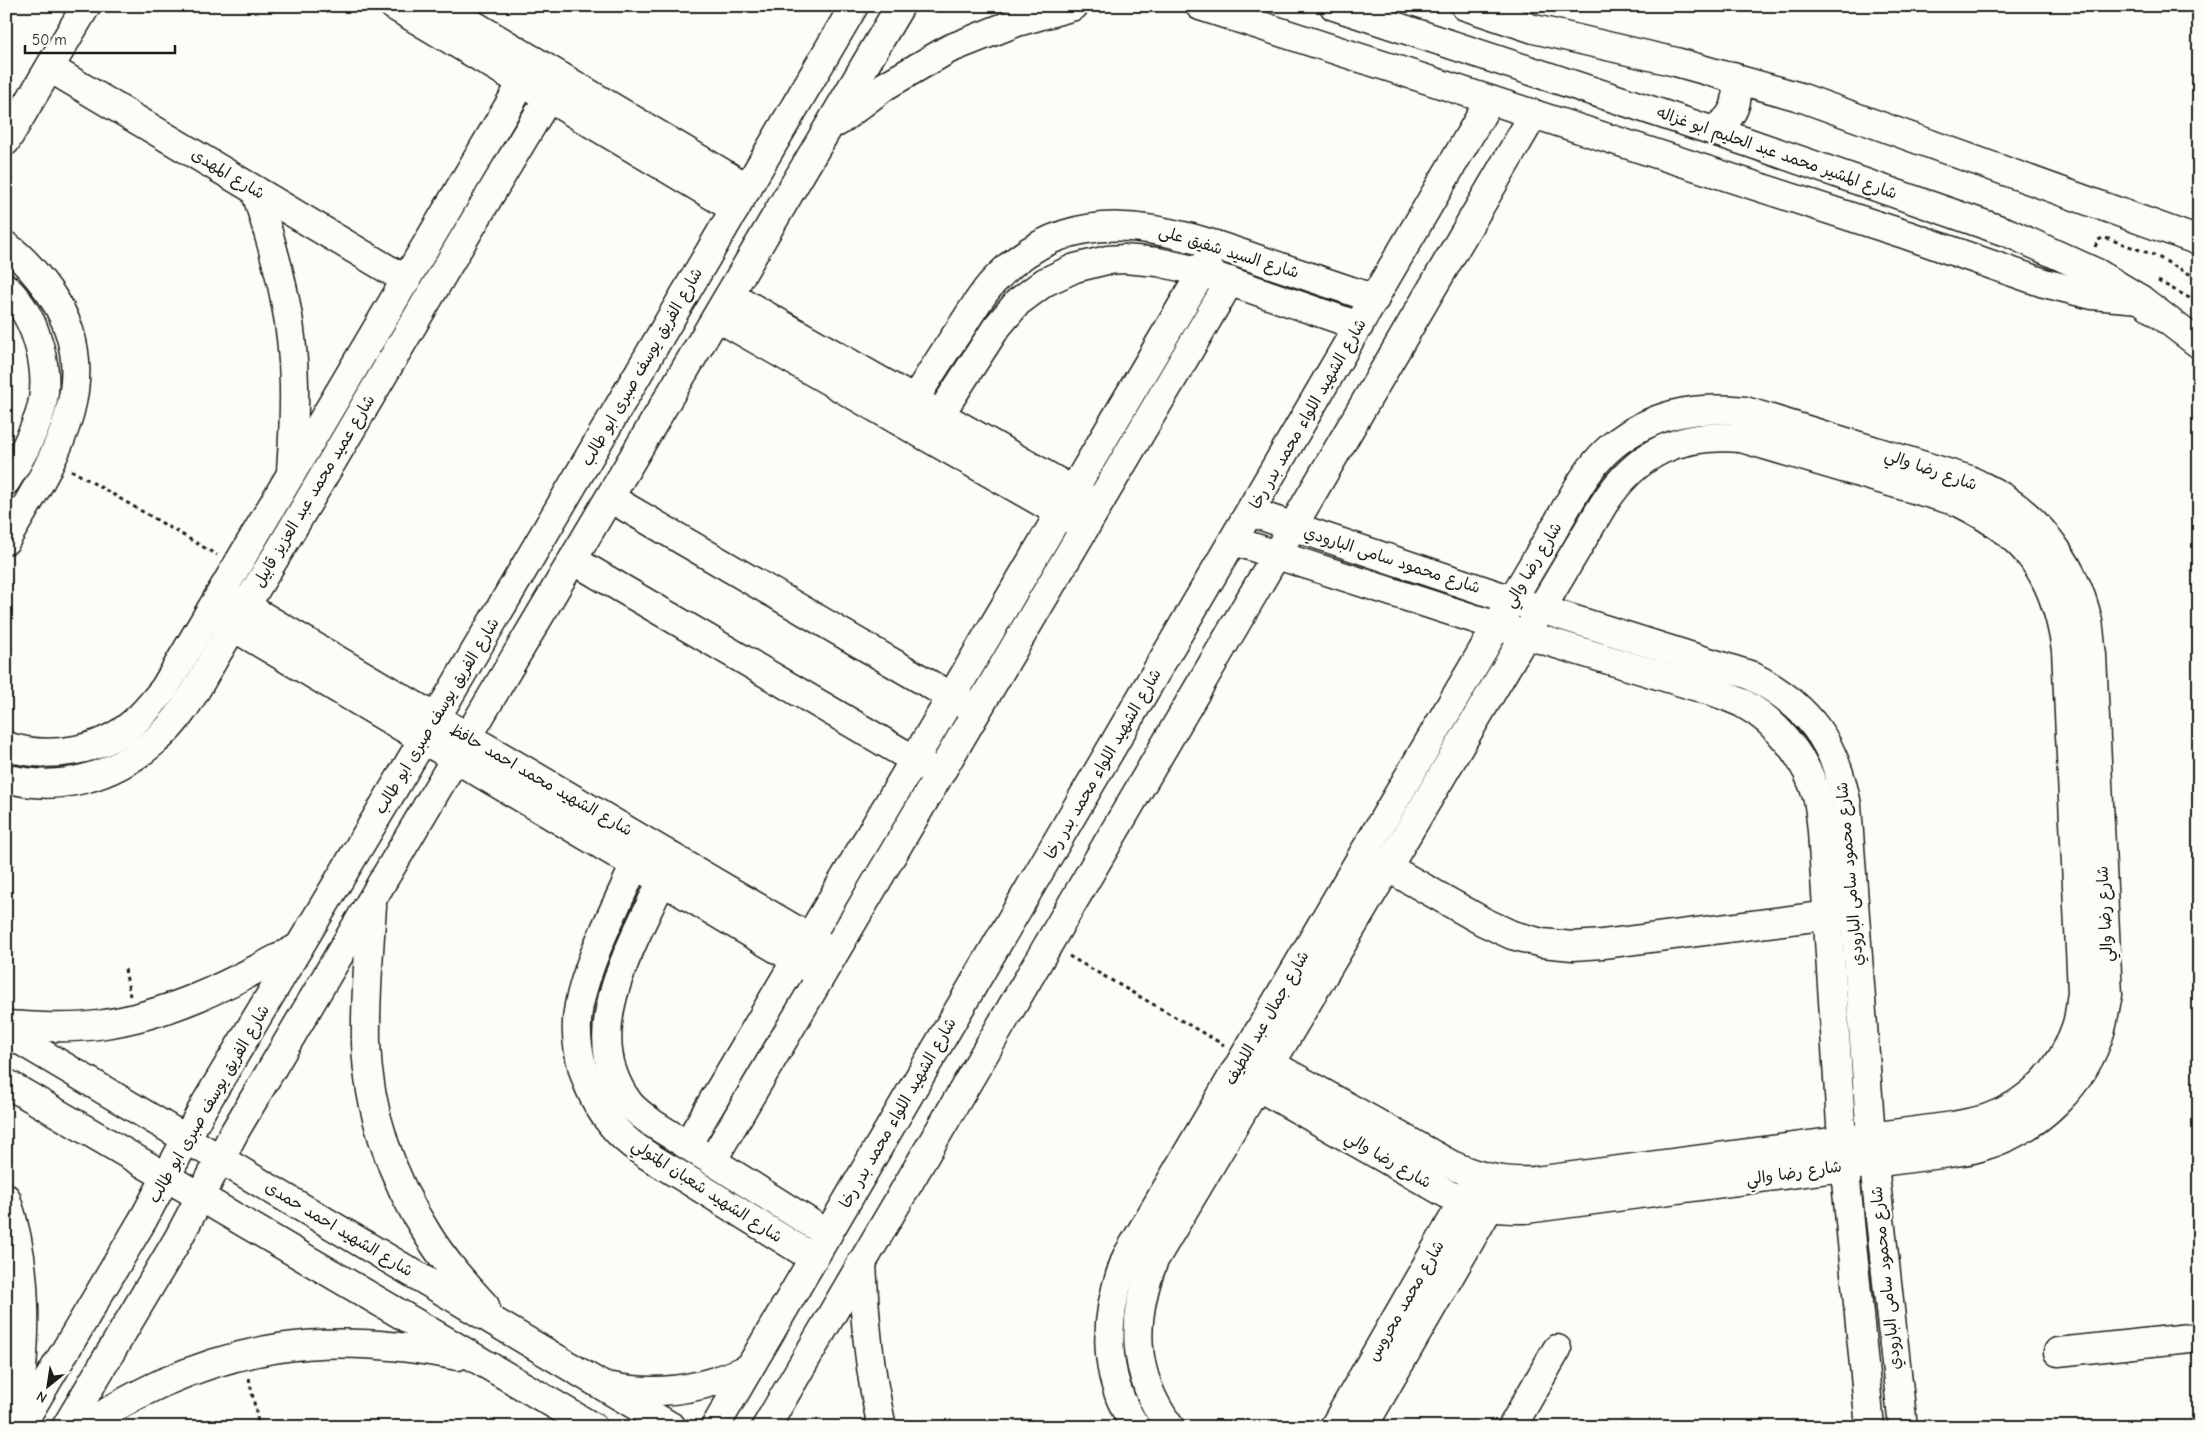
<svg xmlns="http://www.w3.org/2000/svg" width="2205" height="1433" font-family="'Comic Neue','Playpen Sans Arabic',sans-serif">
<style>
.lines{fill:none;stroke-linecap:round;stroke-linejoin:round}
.minor-casing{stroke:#1c1c1c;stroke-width:31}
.path{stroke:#1c1c1c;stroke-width:3;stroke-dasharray:4 4;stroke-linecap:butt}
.minor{stroke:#fdfcf7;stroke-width:28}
.labels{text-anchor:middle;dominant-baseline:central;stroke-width:4.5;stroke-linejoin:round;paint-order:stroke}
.street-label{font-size:16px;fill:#1c1c1c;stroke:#fdfcf7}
</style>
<rect width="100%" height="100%" fill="#fdfcf7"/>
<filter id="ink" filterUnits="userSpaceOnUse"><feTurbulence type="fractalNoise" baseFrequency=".02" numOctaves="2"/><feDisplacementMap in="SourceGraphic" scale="10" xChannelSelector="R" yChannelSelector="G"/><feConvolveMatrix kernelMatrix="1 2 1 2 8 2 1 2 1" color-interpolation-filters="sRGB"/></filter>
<g filter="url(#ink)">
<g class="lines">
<g class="minor-casing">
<g id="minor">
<polyline points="394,6 735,209"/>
<polyline points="442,6 748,188"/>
<polyline points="1200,6 1907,235 2044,283 2092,295 2140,299"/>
<polyline points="1334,6 1747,142 2009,233 2097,273 2140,299 2199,344"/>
<polyline points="1465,6 1534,29 1676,62 1800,97 2199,241"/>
<polyline points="50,68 406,280"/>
<polyline points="838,122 885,86 949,49 1017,22 1074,6"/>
<path d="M1712,130C1734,119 1742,99 1733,76"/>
<polyline points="6,141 86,6"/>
<path d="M255,190C267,227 278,263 285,300C297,357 295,414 291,471"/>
<path d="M6,246C24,258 38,276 50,293C110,379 51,464 6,540"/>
<path d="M6,288C38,318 53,375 39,416C31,439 19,461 6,481"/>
<polyline points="730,295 1088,499"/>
<polyline points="717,317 1076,522"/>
<path d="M901,422C921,388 942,355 964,323C973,309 982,294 993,282C1071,198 1162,226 1257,259C1296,272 1336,286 1375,299"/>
<polyline points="926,436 996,328 1018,302 1045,282 1075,268 1107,260 1124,259 1158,262 1202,272 1359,326"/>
<polyline points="610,498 967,706"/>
<path d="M1250,512L1512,600L1750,675C1808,705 1835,741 1847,805L1871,1137L1903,1427"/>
<path d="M1234,541L1497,626L1714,692C1723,695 1733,699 1742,703C1778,722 1808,761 1818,800C1820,810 1821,821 1822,831L1842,1140L1870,1427"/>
<polyline points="573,560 930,769"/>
<polyline points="230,597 825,947"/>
<polyline points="218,618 811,969"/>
<path d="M6,746C47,760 100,752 133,723C145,713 154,701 164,689L535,61"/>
<path d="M6,778C60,793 113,777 155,741C182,719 198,686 215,657C237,620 259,584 281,548C374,391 466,233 561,77"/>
<polyline points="1371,858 1484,922 1512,935 1542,943 1573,946 1603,944 1846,913"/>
<path d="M635,864C615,910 589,956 579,1005C571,1046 586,1093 612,1125C631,1149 662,1164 688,1180C730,1206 772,1232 813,1258"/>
<path d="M662,880C632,947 576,1034 629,1103C635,1111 645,1117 652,1123L828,1234"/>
<path d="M372,906C369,952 365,997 366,1043C368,1110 392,1179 428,1235C444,1261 465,1284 485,1306"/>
<path d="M6,1025C37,1027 67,1029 98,1025C173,1015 233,982 299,947"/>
<polyline points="6,1032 672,1427"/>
<polyline points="6,1083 593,1427"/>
<polyline points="687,1145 1202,272 1215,245"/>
<polyline points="712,1161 1230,281"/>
<path d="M6,1198C31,1270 26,1349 16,1424"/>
<path d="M862,1262C865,1321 869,1370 882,1427"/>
<polyline points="2058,1352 2199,1337"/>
<path d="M612,1387C660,1397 706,1388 749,1368"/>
<polyline points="20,1427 144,1218 204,1106 436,718 854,6"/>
<polyline points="66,1427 178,1239 235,1131 900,6"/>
<path d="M87,1427C108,1409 136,1395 162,1383C263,1338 351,1335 458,1356"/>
<polyline points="715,1427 1490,100"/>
<polyline points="766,1427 1534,114"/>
<path d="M1136,1427C1100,1375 1104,1312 1127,1256C1242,1060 1357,864 1473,667C1499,622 1526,576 1553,531C1570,502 1586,468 1612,446C1653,413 1694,406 1745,411L1970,480C1981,486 1993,491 2004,498C2045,525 2075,569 2087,617C2090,629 2090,643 2092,655L2108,995C2105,1006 2104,1018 2101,1029C2085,1084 2038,1130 1983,1146C1973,1150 1961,1151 1949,1153L1526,1209C1498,1210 1475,1206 1449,1195L1234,1073"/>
<path d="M1170,1427C1131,1374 1131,1319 1154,1260C1303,1008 1452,756 1603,505C1637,452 1679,433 1741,438L1958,502C2026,535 2055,574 2066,650L2082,992C2080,1004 2080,1016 2076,1027C2062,1070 2030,1103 1988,1118C1977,1122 1965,1123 1954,1126L1535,1181C1503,1183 1476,1177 1448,1163L1271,1064L1248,1051"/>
<polyline points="1334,1427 1472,1186"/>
<polyline points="1363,1427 1497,1194"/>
<polyline points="1512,1427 1557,1349"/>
</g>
</g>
<g class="path">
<polyline points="2095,247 2098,240 2103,238 2109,239 2154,255 2199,279"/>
<polyline points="2158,281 2199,303"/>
<polyline points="71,470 217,555"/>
<polyline points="1069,956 1224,1045"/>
<polyline points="125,969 130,996"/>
<polyline points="249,1378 259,1427"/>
</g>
<use href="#minor" class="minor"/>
</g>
</g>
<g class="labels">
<g class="street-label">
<text transform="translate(1777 153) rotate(19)">شارع المشير محمد عبد الحليم ابو غزاله</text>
<text transform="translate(228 174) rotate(31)">شارع المهدى</text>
<text transform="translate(1229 252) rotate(17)">شارع السيد شفيق على</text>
<text transform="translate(642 367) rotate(-60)">شارع الفريق يوسف صبرى ابو طالب</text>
<text transform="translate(1308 414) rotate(-60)">شارع الشهيد اللواء محمد بدر رخا</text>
<text transform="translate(1931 470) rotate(19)">شارع رضا والي</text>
<text transform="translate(314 491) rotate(-59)">شارع عميد محمد عبد العزيز قابيل</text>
<text transform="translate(1392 560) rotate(18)">شارع محمود سامى البارودي</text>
<text transform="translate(1533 565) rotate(-59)">شارع رضا والي</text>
<text transform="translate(437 716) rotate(-59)">شارع الفريق يوسف صبرى ابو طالب</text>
<text transform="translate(1103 764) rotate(-60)">شارع الشهيد اللواء محمد بدر رخا</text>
<text transform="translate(541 780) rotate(30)">شارع الشهيد محمد احمد حافظ</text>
<text transform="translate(1850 874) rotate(-95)">شارع محمود سامى البارودي</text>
<text transform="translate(2105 914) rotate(-93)">شارع رضا والي</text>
<text transform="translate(1267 1018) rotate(-60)">شارع جمال عبد اللطيف</text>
<text transform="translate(209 1104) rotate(-60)">شارع الفريق يوسف صبرى ابو طالب</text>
<text transform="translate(898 1113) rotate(-60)">شارع الشهيد اللواء محمد بدر رخا</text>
<text transform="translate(1388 1160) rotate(30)">شارع رضا والي</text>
<text transform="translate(1794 1173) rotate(-8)">شارع رضا والي</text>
<text transform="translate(707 1191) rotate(33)">شارع الشهيد شعبان المتولي</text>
<text transform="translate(339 1229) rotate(31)">شارع الشهيد احمد حمدى</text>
<text transform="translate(1886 1278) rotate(-96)">شارع محمود سامى البارودي</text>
<text transform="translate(1406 1301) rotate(-60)">شارع محمد محروس</text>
</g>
</g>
<rect width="2205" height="1433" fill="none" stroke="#fdfcf7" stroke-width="25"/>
<rect x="12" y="12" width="2180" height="1408" fill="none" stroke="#1c1c1c" stroke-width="2" filter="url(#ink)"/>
<g transform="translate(48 1386) rotate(210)" stroke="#fdfcf7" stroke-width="4" paint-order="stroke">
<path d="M0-4L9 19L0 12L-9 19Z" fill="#1c1c1c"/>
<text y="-8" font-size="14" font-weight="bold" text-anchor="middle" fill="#1c1c1c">N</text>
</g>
<path d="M25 45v8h150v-8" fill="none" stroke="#1c1c1c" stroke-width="2.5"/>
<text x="32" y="45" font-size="15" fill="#1c1c1c" stroke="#fdfcf7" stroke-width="4" paint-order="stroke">50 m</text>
</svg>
